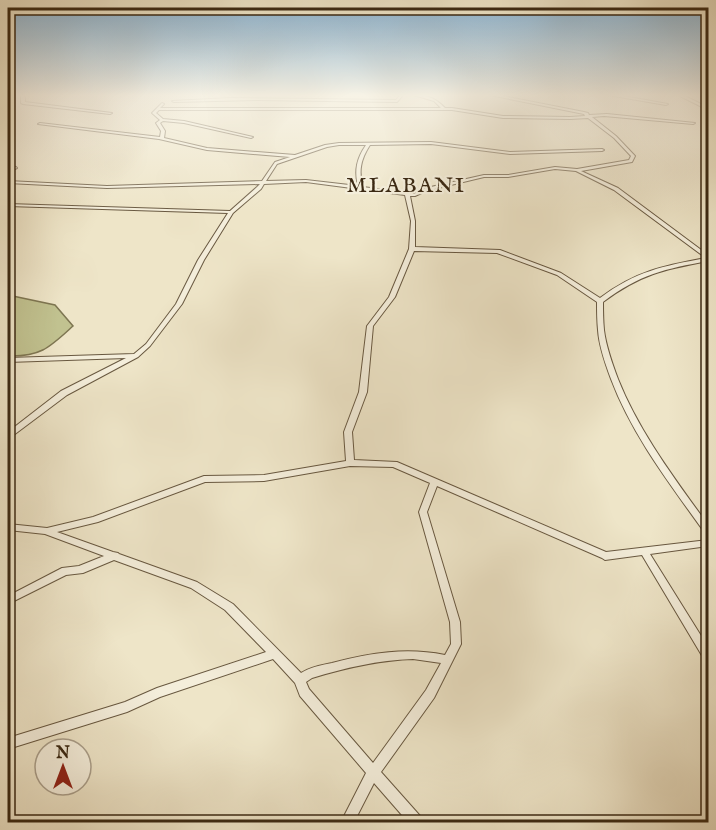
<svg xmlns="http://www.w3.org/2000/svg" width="716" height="830" font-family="'IM FELL English',serif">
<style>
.green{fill:#c1c290;stroke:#7e7652;stroke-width:1.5}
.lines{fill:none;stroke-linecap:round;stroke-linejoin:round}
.minor-casing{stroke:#685840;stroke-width:2}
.minor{fill:#f4eedb;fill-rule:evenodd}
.labels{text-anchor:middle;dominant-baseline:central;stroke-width:4.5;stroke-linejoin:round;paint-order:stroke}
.far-quarter-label{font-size:22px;letter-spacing:1.5px;fill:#3b2913;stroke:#f4eedb}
</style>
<rect width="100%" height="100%" fill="#eee5c8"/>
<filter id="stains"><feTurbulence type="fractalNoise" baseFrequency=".00333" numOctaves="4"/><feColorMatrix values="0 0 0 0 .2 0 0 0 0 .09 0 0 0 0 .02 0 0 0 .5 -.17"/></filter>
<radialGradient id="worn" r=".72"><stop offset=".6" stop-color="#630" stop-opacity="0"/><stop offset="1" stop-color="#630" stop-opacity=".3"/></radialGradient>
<path class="green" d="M8,295L55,305L73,326C50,347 41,357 8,356Z"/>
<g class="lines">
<g class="minor-casing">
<g id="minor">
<polygon points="21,95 25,95 25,102 112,113 110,114 23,104 21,103"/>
<polygon points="400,95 403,95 397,102 258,100 174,102 172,101 230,98 396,100"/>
<path d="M414,95C428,95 435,98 445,108H452L503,116L570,117L585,116L584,114L490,95H498L584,112L588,113L589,115L607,114L695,123L693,124L604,116L592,117L616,136L635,156L632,162L581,171L618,188L708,255V261C665,269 640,274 603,302C603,311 603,320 604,330C606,346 612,363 618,379C639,432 675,479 708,525V534L705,533C670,484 632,435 611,379C605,363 599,346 598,330C597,320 597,311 597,302L557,275L497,253L414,251L395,297L373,326L367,392L352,432L354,460L397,462L606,552L708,540V546L650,554L708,647V660L704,659L642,555L605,560L602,558L437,486L427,512L460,622L461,644L434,698L381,772L421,817L422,822H408L374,783L354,822H341L366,773L300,696L295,683L273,659L160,697L127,712L8,749V738L125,702L157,688L266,652L225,610L191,588L114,560L83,573L66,575L8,604V596L62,568L79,566L104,556L45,534L8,530V524L47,528L93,517L204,476L264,475L346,461L344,432L359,392L367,326L389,297L409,249L411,221L405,195L306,182L264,184L261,189L233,213L204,260L182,304L150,346L138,357L67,395L11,437H8V432L61,391L126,358L8,362V358L134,354L146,344L176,304L198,260L228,213L8,206V204L230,211L257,187L260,184L107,188L8,183V181L107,186L262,181L275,162L290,157L207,150L159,139L38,124L40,123L160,137L161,131L156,123L160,120L152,113L162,103L164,104L160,108H441L434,101ZM159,110H452L503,118L570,119L588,118L614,138L631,156L629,160L577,169L555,167L508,175H484L422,189L414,194L363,187C358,171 361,159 370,145L431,144L510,154L602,151L604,150L602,149L510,152L431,142L339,143L325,145L295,155L207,148L164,138L165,131L160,123L163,121L184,123L251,138L253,137L184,121L163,119L156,113ZM339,145H366C357,158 354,170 358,186L306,180L266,181L277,164L327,147ZM555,169L576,171L614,190L706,258C663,266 636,271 600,298L561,273L500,250L415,247V221L410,196H415L426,191L484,177H508ZM350,466L393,467L430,483L419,512L450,622L451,644L445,655C406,647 370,653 332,663C322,665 310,667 301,673L233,604L197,582L119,554L118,553L113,552L57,532L98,522L205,482L264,481ZM413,659L441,663L426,690L373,763L309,689L306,682L312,678C345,668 378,660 413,659Z"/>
<polygon points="608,95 618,95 668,104 666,105"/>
<polygon points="678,95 683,95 707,107 704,108"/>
<polygon points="8,165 16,167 17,168 15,169 8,167"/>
<rect x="704" y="184" width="4" height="2"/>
</g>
</g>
<use href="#minor" class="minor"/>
</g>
<linearGradient id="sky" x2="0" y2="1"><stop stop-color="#8bb7d8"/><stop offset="0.45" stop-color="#f7f3e6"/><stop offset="1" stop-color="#f7f3e6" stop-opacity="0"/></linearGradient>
<rect width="716" height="212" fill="url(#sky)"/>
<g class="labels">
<g class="far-quarter-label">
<text x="406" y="186">MLABANI</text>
</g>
</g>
<rect width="716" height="830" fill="none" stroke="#eee5c8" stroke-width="30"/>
<rect x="9" y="9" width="698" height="812" fill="none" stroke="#3b2913" stroke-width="3"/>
<rect x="15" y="15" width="686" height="800" fill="none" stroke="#3b2913" stroke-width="1.5"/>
<g transform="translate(63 767)"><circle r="28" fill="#f4eedb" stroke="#aa9f8b" stroke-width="1.5"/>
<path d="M0-4.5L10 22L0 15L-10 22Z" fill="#8f2418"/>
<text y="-9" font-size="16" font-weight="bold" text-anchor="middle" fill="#3b2913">N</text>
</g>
<rect width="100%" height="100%" filter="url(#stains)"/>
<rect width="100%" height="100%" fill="url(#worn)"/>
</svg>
